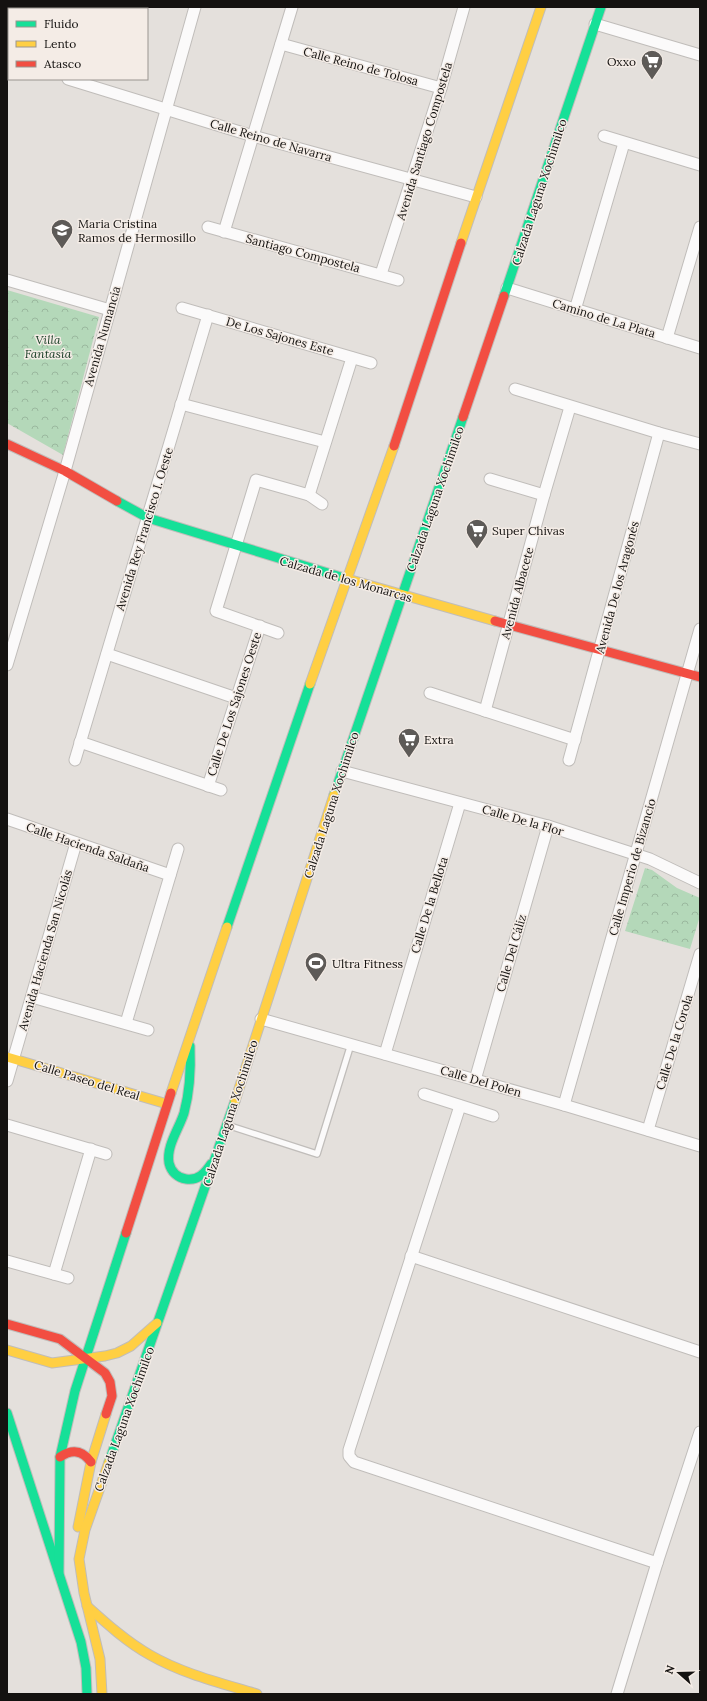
<svg xmlns="http://www.w3.org/2000/svg" width="707" height="1701" font-family="Lora,serif">
<style>
.park{fill:url(#park-crowns)}
.lines{fill:none;stroke-linecap:round;stroke-linejoin:round}
.lane-casing{stroke:#c0bdba;stroke-width:8}
.street-casing{stroke:#c0bdba;stroke-width:13}
.fast-casing{stroke:#c0bdba;stroke-width:11}
.slow-casing{stroke:#c0bdba;stroke-width:11}
.jam-casing{stroke:#c0bdba;stroke-width:11}
.lane{stroke:#fbfafa;stroke-width:5.5}
.street{stroke:#fbfafa;stroke-width:11}
.fast{stroke:#16e098;stroke-width:9}
.slow{stroke:#ffcf43;stroke-width:9}
.jam{stroke:#f24e42;stroke-width:9}
.labels{text-anchor:middle;dominant-baseline:central;stroke-width:3;stroke-linejoin:round;paint-order:stroke}
.poi-label{font-size:12px;fill:#141210;stroke:#f4ece6;text-anchor:start}
.street-label{font-size:12px;fill:#141210;stroke:#f4ece6}
.park-label{font-size:12px;font-style:italic;fill:#133920;stroke:#f4ece6}
</style>
<defs>
<pattern id="park-crowns" width="20" height="18" patternUnits="userSpaceOnUse"><rect width="20" height="18" fill="#b4d8b9"/><path d="M2 6a3 3 0 1 1 6 0M12 15a3 3 0 1 1 6 0" fill="none" stroke="#9ab89e"/></pattern>
</defs>
<rect width="100%" height="100%" fill="#e4e0dc"/>
<g class="park">
<polygon points="7,290 99,317 63,455 7,423"/>
<polygon points="645,868 652,870 677,888 700,898 700,916 690,949 625,931"/>
</g>
<g class="lines">
<g class="lane-casing">
<polyline id="lane" points="227,1125 317,1154 351,1044"/>
</g>
<g class="street-casing">
<g id="street">
<polyline points="98,9 98,7"/>
<polyline points="595,24 700,55"/>
<polyline points="281,44 441,88"/>
<polyline points="7,60 9,61"/>
<polyline points="68,79 253,136 476,197"/>
<polyline points="604,136 700,165"/>
<polyline points="208,227 398,280"/>
<polyline points="224,232 292,7"/>
<polyline points="381,274 441,88 464,7"/>
<polyline points="7,280 110,310"/>
<polyline points="507,288 700,348"/>
<polyline points="182,308 371,363"/>
<polyline points="575,310 624,143"/>
<polyline points="667,338 700,227"/>
<polyline points="515,389 659,433 700,444"/>
<polyline points="181,404 325,442"/>
<polyline points="490,479 544,495"/>
<polyline points="309,495 352,358"/>
<polyline points="278,633 216,611 256,480 309,495 322,504"/>
<polyline points="107,654 236,698"/>
<polyline points="7,665 65,471 195,7"/>
<polyline points="430,693 575,740"/>
<polyline points="485,711 544,495 570,407"/>
<polyline points="80,742 221,790"/>
<polyline points="75,760 208,315"/>
<polyline points="569,760 659,433"/>
<polyline points="342,771 548,826 650,859 700,883"/>
<polyline points="208,786 260,626"/>
<polyline points="7,819 170,875"/>
<polyline points="32,997 148,1030"/>
<polyline points="261,1019 564,1105 700,1146"/>
<polyline points="126,1023 178,849"/>
<polyline points="385,1054 460,803"/>
<polyline points="475,1080 548,826"/>
<polyline points="7,1081 76,843"/>
<polyline points="424,1094 493,1116"/>
<polyline points="564,1105 700,629"/>
<polyline points="460,1106 349,1450 349,1456 354,1462 657,1563"/>
<polyline points="7,1125 106,1154"/>
<polyline points="648,1130 700,954"/>
<polyline points="411,1256 700,1352"/>
<polyline points="7,1261 68,1278"/>
<polyline points="54,1274 91,1149"/>
<polyline points="617,1694 657,1563 700,1432"/>
</g>
</g>
<g class="fast-casing">
<g id="fast">
<polyline points="504,296 601,7"/>
<polyline points="117,501 148,518 344,578"/>
<polyline points="334,795 463,417"/>
<polyline points="227,927 310,684"/>
<path d="M190,1046C191,1069 190,1091 184,1113C179,1129 166,1146 169,1163C171,1172 178,1178 186,1179C198,1181 205,1173 211,1164"/>
<polyline points="7,1413 81,1642 86,1668 87,1694"/>
<polyline points="109,1462 235,1101"/>
<polyline points="59,1572 60,1457 75,1391 126,1233"/>
</g>
</g>
<g class="slow-casing">
<g id="slow">
<polyline points="461,243 541,7"/>
<polyline points="344,578 495,621"/>
<polyline points="310,684 394,446"/>
<polyline points="7,1057 167,1104"/>
<polyline points="171,1093 227,927"/>
<polyline points="235,1101 334,795"/>
<polyline points="7,1350 52,1363 105,1356 117,1353 131,1346 157,1323"/>
<polyline points="78,1527 91,1462 106,1414"/>
<path d="M87,1606C107,1624 127,1642 150,1655C183,1674 221,1683 257,1694"/>
<polyline points="102,1694 100,1659 84,1593 79,1559 85,1530 109,1462"/>
</g>
</g>
<g class="jam-casing">
<g id="jam">
<polyline points="463,417 504,296"/>
<polyline points="7,444 65,471 117,501"/>
<polyline points="394,446 461,243"/>
<polyline points="495,621 700,677"/>
<polyline points="126,1233 171,1093"/>
<polyline points="7,1324 60,1339 105,1373 110,1382 112,1396 106,1414"/>
<path d="M60,1457C72,1449 82,1450 91,1462"/>
</g>
</g>
<use href="#lane" class="lane"/>
<use href="#street" class="street"/>
<use href="#fast" class="fast"/>
<use href="#slow" class="slow"/>
<use href="#jam" class="jam"/>
</g>
<defs>
<g id="supermarket-pin" transform="scale(1.15)"><path d="M0 17L-7.5 6A9.5 9.5 0 1 1 7.5 6Z" fill="#5d5a57" stroke="#f4ece6"/><path d="M-6-5.5h2.5l.6 2H6L4.5 2H-2.5L-4.4-4H-6ZM-1.5 3.2a1.3 1.3 0 1 0 .1 0ZM3 3.2a1.3 1.3 0 1 0 .1 0Z" fill="#fff"/></g>
<g id="school-pin" transform="scale(1.15)"><path d="M0 17L-7.5 6A9.5 9.5 0 1 1 7.5 6Z" fill="#5d5a57" stroke="#f4ece6"/><path d="M0-5L7-2L0 1L-7-2ZM-4 1L0 2.5L4 1V4Q0 6-4 4Z" fill="#fff"/></g>
<g id="stadium-pin" transform="scale(1.15)"><path d="M0 17L-7.5 6A9.5 9.5 0 1 1 7.5 6Z" fill="#5d5a57" stroke="#f4ece6"/><path d="M0-5a6.5 5 0 1 0 0 10a6.5 5 0 1 0 0-10ZM-3.5-1.8h7v3.6h-7Z" fill="#fff"/></g>
</defs>
<g fill-rule="evenodd">
<use href="#supermarket-pin" x="652" y="61"/>
<use href="#school-pin" x="62" y="230"/>
<use href="#supermarket-pin" x="477" y="530"/>
<use href="#supermarket-pin" x="409" y="739"/>
<use href="#stadium-pin" x="316" y="963"/>
</g>
<g class="labels">
<g class="poi-label">
<text x="636" y="61" text-anchor="end">Oxxo</text>
<text x="78" y="223">Maria Cristina<tspan x="78" dy="14">Ramos de Hermosillo</tspan></text>
<text x="492" y="530">Super Chivas</text>
<text x="424" y="739">Extra</text>
<text x="332" y="963">Ultra Fitness</text>
</g>
<g class="street-label">
<text transform="translate(361 66) rotate(15)">Calle Reino de Tolosa</text>
<text transform="translate(271 140) rotate(16)">Calle Reino de Navarra</text>
<text transform="translate(424 141) rotate(-73)">Avenida Santiago Compostela</text>
<text transform="translate(539 192) rotate(-72)">Calzada Laguna Xochimilco</text>
<text transform="translate(303 253) rotate(15)">Santiago Compostela</text>
<text transform="translate(604 318) rotate(17)">Camino de La Plata</text>
<text transform="translate(102 336) rotate(-74)">Avenida Numancia</text>
<text transform="translate(280 336) rotate(16)">De Los Sajones Este</text>
<text transform="translate(435 499) rotate(-71)">Calzada Laguna Xochimilco</text>
<text transform="translate(144 529) rotate(-73)">Avenida Rey Francisco I. Oeste</text>
<text transform="translate(346 579) rotate(16)">Calzada de los Monarcas</text>
<text transform="translate(617 587) rotate(-75)">Avenida De los Aragonés</text>
<text transform="translate(517 593) rotate(-75)">Avenida Albacete</text>
<text transform="translate(234 704) rotate(-72)">Calle De Los Sajones Oeste</text>
<text transform="translate(331 805) rotate(-72)">Calzada Laguna Xochimilco</text>
<text transform="translate(523 820) rotate(16)">Calle De la Flor</text>
<text transform="translate(88 847) rotate(19)">Calle Hacienda Saldaña</text>
<text transform="translate(632 867) rotate(-74)">Calle Imperio de Bizancio</text>
<text transform="translate(429 905) rotate(-73)">Calle De la Bellota</text>
<text transform="translate(45 950) rotate(-74)">Avenida Hacienda San Nicolás</text>
<text transform="translate(511 953) rotate(-74)">Calle Del Cáliz</text>
<text transform="translate(674 1042) rotate(-73)">Calle De la Corola</text>
<text transform="translate(87 1080) rotate(17)">Calle Paseo del Real</text>
<text transform="translate(481 1081) rotate(16)">Calle Del Polen</text>
<text transform="translate(230 1113) rotate(-72)">Calzada Laguna Xochimilco</text>
<text transform="translate(124 1419) rotate(-70)">Calzada Laguna Xochimilco</text>
</g>
<g class="park-label">
<text x="48" y="339">Villa<tspan x="48" dy="14">Fantasía</tspan></text>
</g>
</g>
<rect width="707" height="1701" fill="none" stroke="#141210" stroke-width="16"/>
<rect x="8" y="8" width="140" height="72" fill="#f4ece6" stroke="#9a9590"/>
<rect x="16" y="21" width="20" height="6" fill="#16e098" stroke="#9a9590"/>
<text x="44" y="28" font-size="12" fill="#141210">Fluido</text>
<rect x="16" y="41" width="20" height="6" fill="#ffcf43" stroke="#9a9590"/>
<text x="44" y="48" font-size="12" fill="#141210">Lento</text>
<rect x="16" y="61" width="20" height="6" fill="#f24e42" stroke="#9a9590"/>
<text x="44" y="68" font-size="12" fill="#141210">Atasco</text>
<g transform="translate(679 1673) rotate(290)" stroke="#f4ece6" stroke-width="3" paint-order="stroke">
<path d="M0-3L7 15L0 10L-7 15Z" fill="#141210"/>
<text y="-6" font-size="11" font-weight="bold" text-anchor="middle" fill="#141210">N</text>
</g>
</svg>
